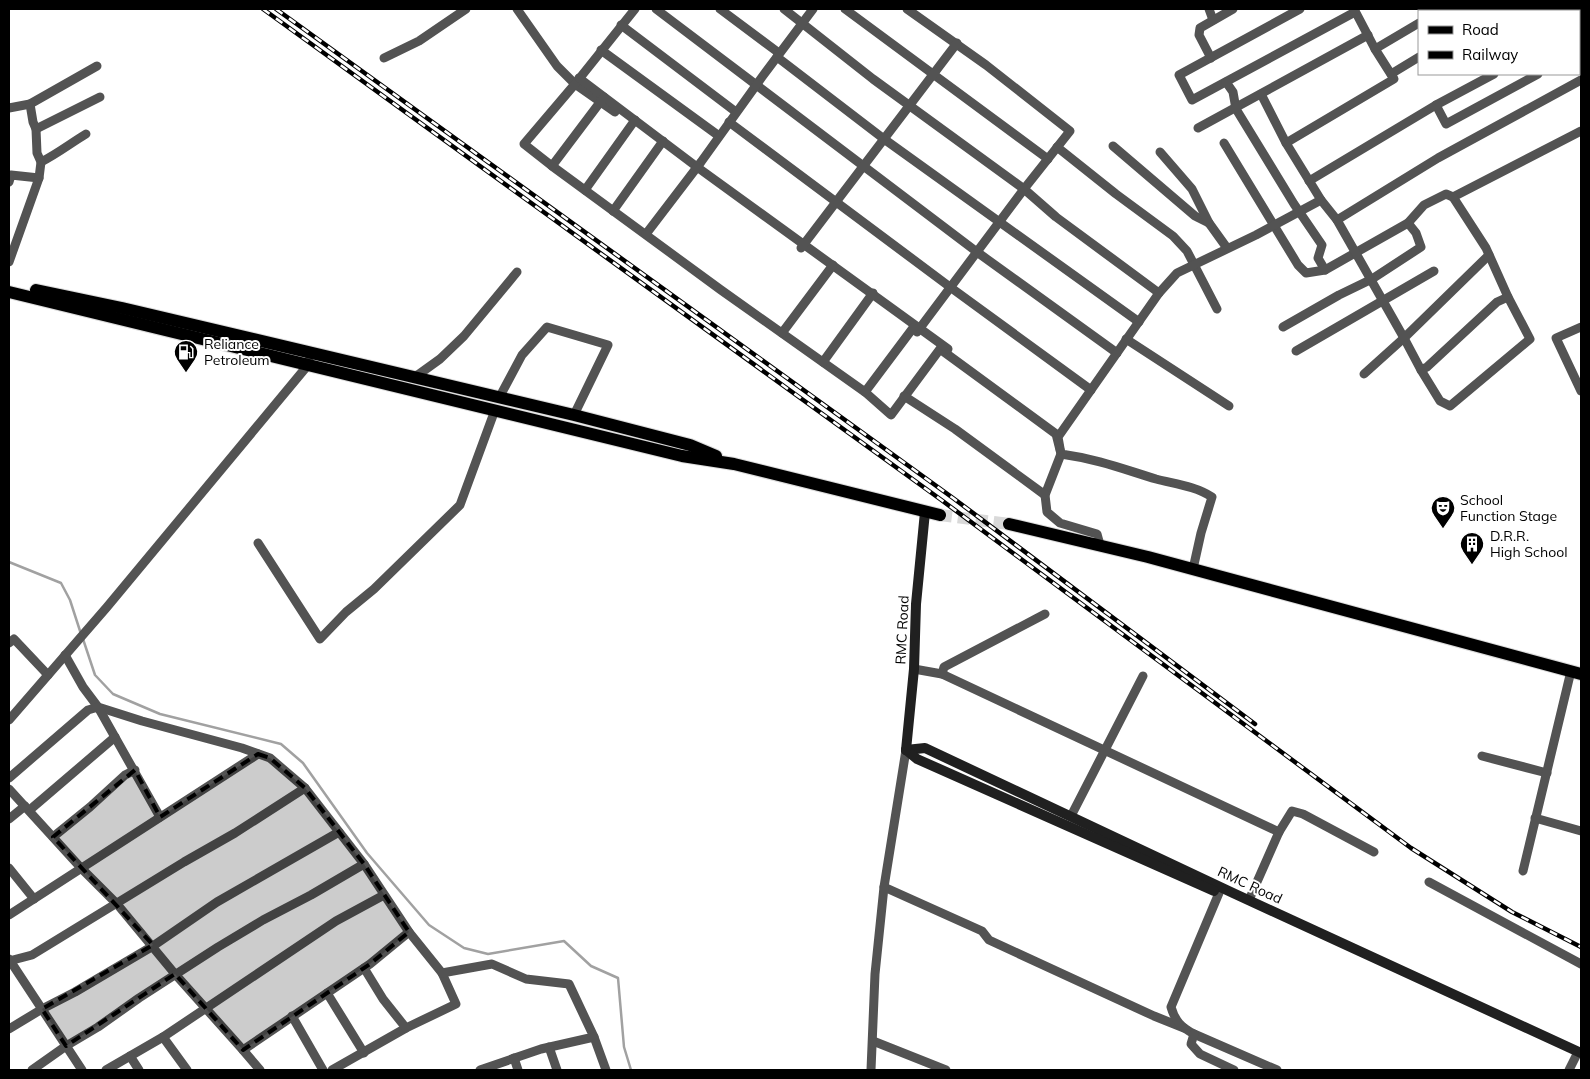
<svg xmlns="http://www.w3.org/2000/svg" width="1590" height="1079" font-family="Mulish,sans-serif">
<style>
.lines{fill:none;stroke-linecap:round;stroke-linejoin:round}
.stream{stroke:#a1a1a1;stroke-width:2.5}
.primary-tunnel{stroke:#d9d9d9;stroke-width:12;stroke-dasharray:12 6;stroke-linecap:butt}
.primary-casing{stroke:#dbdbdb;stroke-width:14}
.street{stroke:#535353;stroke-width:9}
.secondary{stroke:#202020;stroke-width:10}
.primary{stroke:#000;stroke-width:12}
.rail-casing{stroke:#000;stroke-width:4.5}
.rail{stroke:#fff;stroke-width:2.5;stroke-dasharray:8;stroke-linecap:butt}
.marked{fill:#000;fill-opacity:0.2;stroke:#000;stroke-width:4;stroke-dasharray:10 6;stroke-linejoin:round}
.labels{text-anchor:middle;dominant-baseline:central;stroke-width:4;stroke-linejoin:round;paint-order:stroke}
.poi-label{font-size:14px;fill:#000;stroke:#fff;text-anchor:start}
.street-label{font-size:14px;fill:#000;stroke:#fff}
</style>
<rect width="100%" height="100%" fill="#fff"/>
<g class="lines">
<g class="stream">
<polyline points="9,562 61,583 70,600 81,634"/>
<polyline points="83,639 95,675 113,694 160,714 281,744 303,763 367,853 429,925 464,948 488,954 564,941 591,966 618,978 624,1047 631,1070"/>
</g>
<polyline class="primary-tunnel" points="940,515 1009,524"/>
<g class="primary-casing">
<g id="primary">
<polyline points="36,290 122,308 574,415 690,445 716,456"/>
<polyline points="9,292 682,456 734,464 940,515"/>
<polyline points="1009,524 1148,557 1581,674"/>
</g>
</g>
<g class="street">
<polyline points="517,9 557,66 575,84 615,112"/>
<polyline points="635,9 575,84 524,144 552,166 721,290 865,392 891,415 940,349 1056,434 1061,454 1045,495 1047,512 1060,523 1097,534 1100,545"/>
<polyline points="656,9 977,252 1117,353"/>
<polyline points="720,9 779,53"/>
<polyline points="784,9 873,79 1024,189 1056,217 1159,293"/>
<polyline points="845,9 1048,159"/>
<polyline points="907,9 986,65 1070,131 1024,189 917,332"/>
<polyline points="1209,9 1213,20"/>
<polyline points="1300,9 1179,75 1192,100 1355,12"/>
<polyline points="1354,9 1375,49"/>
<polyline points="1439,11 1444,9"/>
<polyline points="1495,11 1499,9"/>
<polyline points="621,25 736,112"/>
<polyline points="1579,26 1581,25"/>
<polyline points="601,50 719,136"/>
<polyline points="1579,52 1581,50"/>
<polyline points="777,57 884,139 1139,322"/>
<polyline points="384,58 419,41 466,9"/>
<polyline points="1211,58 1199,35 1200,28 1233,9"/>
<polyline points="1391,74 1419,57"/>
<polyline points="579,78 697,167 948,349"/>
<polyline points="1226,82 1233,92 1236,109 1294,204 1322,245 1318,258 1325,270"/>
<polyline points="1261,94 1286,143"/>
<polyline points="1436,105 1446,124 1538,74"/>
<polyline points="9,108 30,104 97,66"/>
<polyline points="729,122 950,287 1091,390"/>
<polyline points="1198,128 1368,35"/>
<polyline points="36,129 100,97"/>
<polyline points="1224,143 1298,265 1306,273 1325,270 1408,223 1424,205 1446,194 1453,197 1581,131"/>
<polyline points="1113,146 1195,216 1209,223"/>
<polyline points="1057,147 1116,194 1173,236 1187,251 1217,309"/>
<polyline points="1160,152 1192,189 1209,223 1227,248"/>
<path d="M41,162C57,154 71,143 86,134"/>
<polyline points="552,166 604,97"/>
<polyline points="1309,181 1436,105 1494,74"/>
<polyline points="9,182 11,175 39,178"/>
<polyline points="585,190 635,120"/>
<polyline points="1321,200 1286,143 1394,79 1375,49 1419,23"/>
<polyline points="613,211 663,141"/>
<polyline points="1337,220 1404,338 1421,370 1440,401 1450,406 1530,339 1508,297 1486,248 1453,197"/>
<polyline points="646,234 701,162 762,77 813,9"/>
<polyline points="801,248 957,43"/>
<polyline points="9,262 39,178 41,162 37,153 36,129 33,122 30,104"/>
<polyline points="1283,327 1339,295 1372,279 1421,247 1416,233 1408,223"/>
<polyline points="1581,327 1556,338 1581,391"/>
<polyline points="782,333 833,265"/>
<polyline points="1126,339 1229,406"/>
<polyline points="1296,351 1434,271"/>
<polyline points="823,362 873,293"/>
<polyline points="1421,370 1427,367 1497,302 1508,297"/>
<polyline points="1364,374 1404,338 1489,255"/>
<polyline points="415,377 440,359 464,336 517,272"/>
<polyline points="865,392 913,328"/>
<polyline points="904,396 955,429 1045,495"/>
<polyline points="499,398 522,355 547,327 608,345 574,415"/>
<polyline points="258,543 320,639 346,612 374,589 460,505 495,410"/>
<path d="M1193,569L1201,533L1212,497C1195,486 1175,484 1156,479C1123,469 1097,459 1061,454L1058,437L1159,293L1177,273L1256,235L1321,200L1337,220L1438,158L1581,80"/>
<polyline points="9,643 14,639 48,675"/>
<polyline points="65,655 83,687 98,707 142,721 242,748 270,758 305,788 364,864 409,932 442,973 456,1004 406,1028 332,1070"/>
<polyline points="914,669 942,674 1279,832"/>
<polyline points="942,674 944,667 1045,614"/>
<polyline points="9,720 107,607 308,365 309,360"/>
<polyline points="1482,756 1547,773"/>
<polyline points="9,778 88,710 98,707 160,817"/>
<polyline points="9,789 81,868 117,904 175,974 243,1050"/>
<polyline points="32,808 115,737"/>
<polyline points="1071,816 1143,676"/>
<polyline points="1535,818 1581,831"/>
<polyline points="9,819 25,806"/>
<polyline points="53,837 90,807 125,775 135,770"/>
<polyline points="9,868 34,899"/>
<polyline points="1523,871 1571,671"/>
<polyline points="1429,882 1581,964"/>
<polyline points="884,887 982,931 989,940 1154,1016 1184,1028"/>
<path d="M1219,893L1171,1007C1175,1021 1181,1027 1194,1034L1277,1070"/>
<polyline points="1249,900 1279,832 1292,811 1303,814 1374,852"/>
<polyline points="9,915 258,754"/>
<polyline points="9,959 82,1070"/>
<polyline points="9,961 32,955 184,862 235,833 305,788"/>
<polyline points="364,968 383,999 406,1028"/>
<polyline points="442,973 492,964 526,979 569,984 594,1037 541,1049 480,1070"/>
<polyline points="327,993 364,1053"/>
<polyline points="292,1016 323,1070"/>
<polyline points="9,1029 42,1009 75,992 153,946 217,902 339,832"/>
<polyline points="1194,1034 1191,1044 1200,1054 1234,1070"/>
<polyline points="163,1037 187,1070"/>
<polyline points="594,1037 606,1070"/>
<polyline points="873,1041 946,1070"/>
<polyline points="549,1047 557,1070"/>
<polyline points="130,1056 139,1070"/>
<polyline points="514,1058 518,1070"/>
<polyline points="32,1070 66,1046 98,1027 139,998 218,947 263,920 311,895 364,864"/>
<polyline points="106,1070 163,1037 336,921 384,895"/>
<polyline points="260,1070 243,1050 370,964 409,932"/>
<polyline points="871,1070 875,974 884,887 906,750"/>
<polyline points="1569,1070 1576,1056"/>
</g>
<g class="secondary">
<polyline points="906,750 925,748 1233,893 1581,1053"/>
<polyline points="906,750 917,759 1214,891"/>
<polyline points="906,750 914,669 916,604 925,512"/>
</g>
<use href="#primary" class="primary"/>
<g class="rail-casing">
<g id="rail">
<polyline points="263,9 940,499 1411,848 1512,912 1581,947"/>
<polyline points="276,9 953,498 1255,724"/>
</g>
</g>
<use href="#rail" class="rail"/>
</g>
<path class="marked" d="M258,754L270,758L305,788L364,864L409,932L370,964L243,1050L175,974L66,1046L42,1009L153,945L53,837L135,770L160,817Z"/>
<defs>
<g id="fuel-pin" transform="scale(1.25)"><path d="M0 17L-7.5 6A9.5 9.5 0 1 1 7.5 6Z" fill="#000" stroke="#fff"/><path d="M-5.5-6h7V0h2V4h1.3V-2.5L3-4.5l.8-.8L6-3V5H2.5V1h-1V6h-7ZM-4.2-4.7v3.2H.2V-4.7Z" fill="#fff"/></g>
<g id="theatre-pin" transform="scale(1.25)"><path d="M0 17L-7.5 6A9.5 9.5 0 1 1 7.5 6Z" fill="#000" stroke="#fff"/><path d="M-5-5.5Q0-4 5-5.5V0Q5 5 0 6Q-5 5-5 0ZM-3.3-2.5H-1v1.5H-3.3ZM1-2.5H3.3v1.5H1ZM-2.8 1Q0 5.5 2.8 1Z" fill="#fff"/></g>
<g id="building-pin" transform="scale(1.25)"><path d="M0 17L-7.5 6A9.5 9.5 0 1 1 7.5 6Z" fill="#000" stroke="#fff"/><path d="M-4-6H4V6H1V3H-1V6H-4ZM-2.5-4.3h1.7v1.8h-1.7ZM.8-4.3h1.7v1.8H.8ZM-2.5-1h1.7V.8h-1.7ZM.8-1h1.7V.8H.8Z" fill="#fff"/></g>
</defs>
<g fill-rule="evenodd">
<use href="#fuel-pin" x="186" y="352"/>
<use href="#theatre-pin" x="1443" y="508"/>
<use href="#building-pin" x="1472" y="544"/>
</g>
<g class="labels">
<g class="poi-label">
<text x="204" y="344">Reliance<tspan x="204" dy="16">Petroleum</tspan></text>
<text x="1460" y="500">School<tspan x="1460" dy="16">Function Stage</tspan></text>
<text x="1490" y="536">D.R.R.<tspan x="1490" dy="16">High School</tspan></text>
</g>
<g class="street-label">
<text transform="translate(902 630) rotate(-87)">RMC Road</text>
<text transform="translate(1250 885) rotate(25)">RMC Road</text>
</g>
</g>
<rect width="1590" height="1079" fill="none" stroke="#000000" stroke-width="20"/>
<rect x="1418" y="10" width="162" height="65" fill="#ffffff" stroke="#999999"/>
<rect x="1428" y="26" width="25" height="8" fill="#000000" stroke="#999999"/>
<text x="1462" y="35" font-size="15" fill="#000000">Road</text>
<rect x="1428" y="51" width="25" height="8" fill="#000000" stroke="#999999"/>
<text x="1462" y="60" font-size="15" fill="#000000">Railway</text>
</svg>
